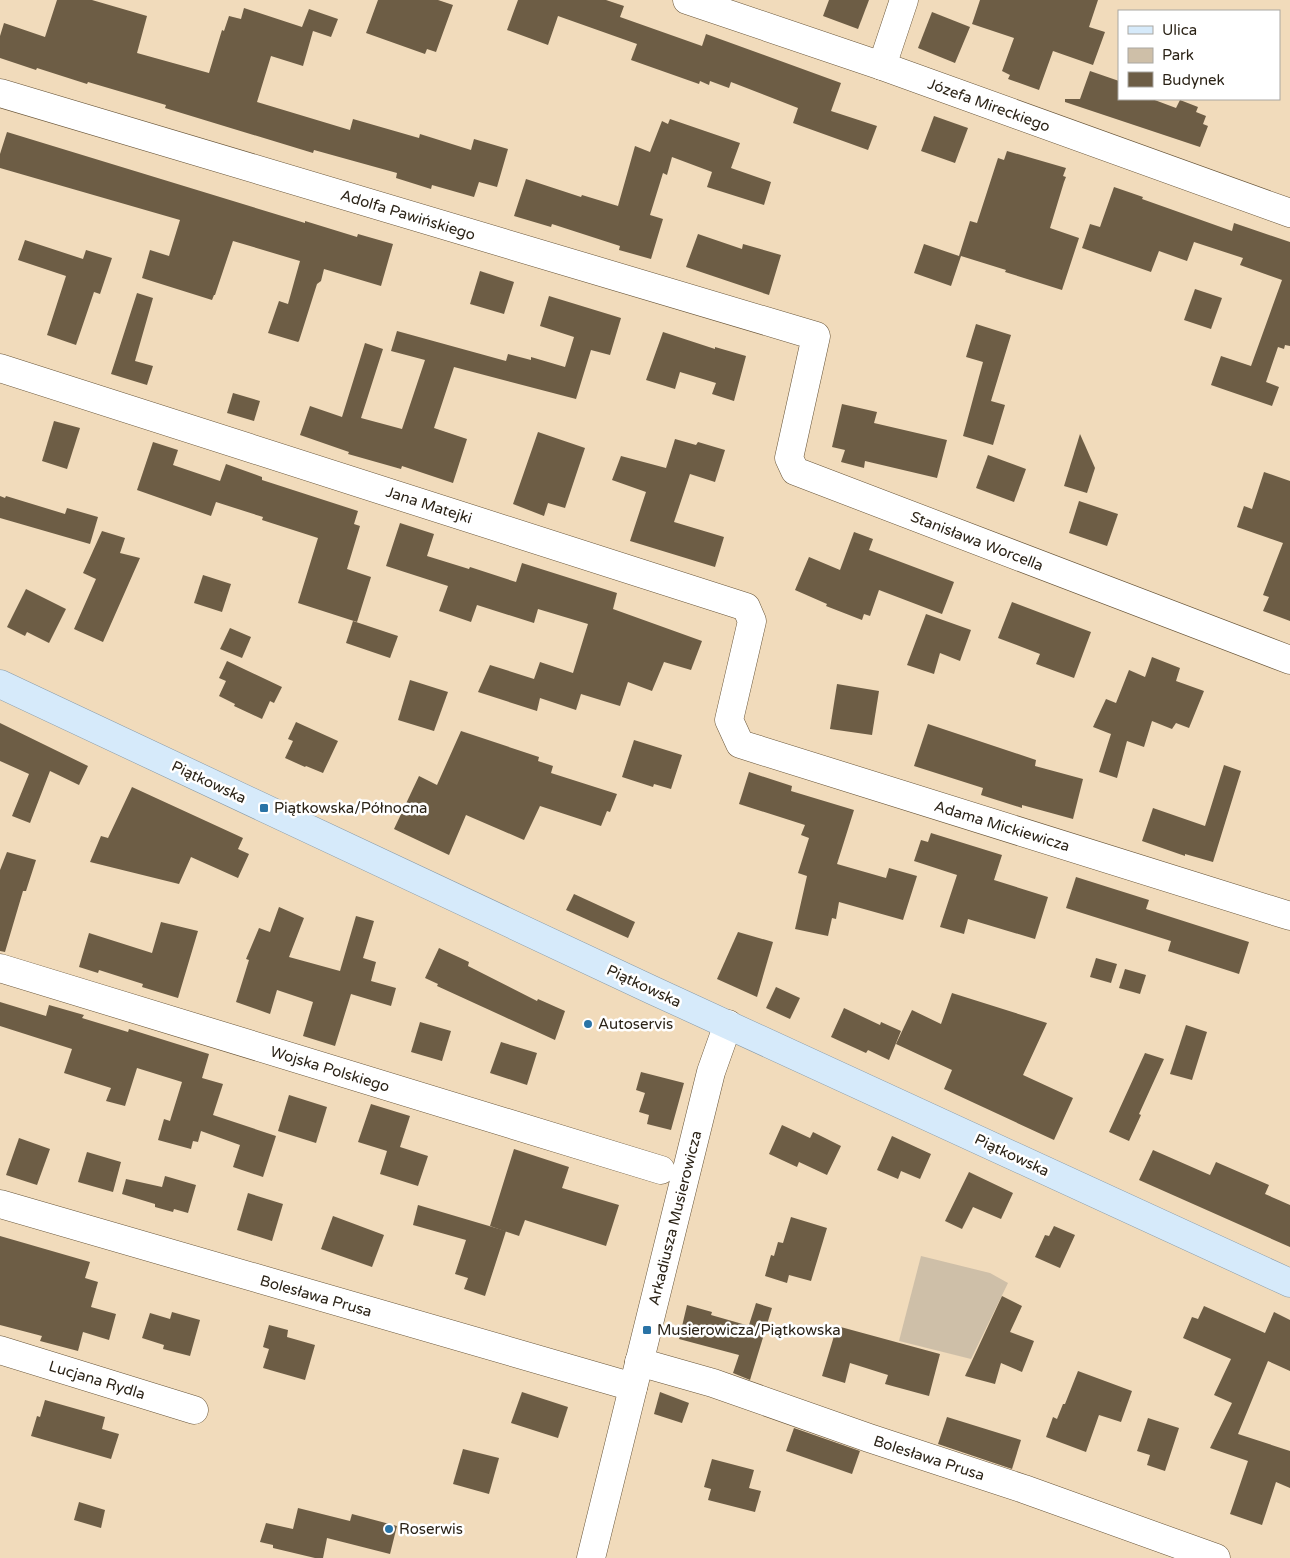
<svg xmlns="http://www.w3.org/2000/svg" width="1290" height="1558" font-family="'Varela Round',sans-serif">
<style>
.green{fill:#cebfa8}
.building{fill:#6d5d45}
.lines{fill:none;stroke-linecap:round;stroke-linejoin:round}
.minor-casing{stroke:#675438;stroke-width:29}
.major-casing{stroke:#899ba8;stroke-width:29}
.minor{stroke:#fff;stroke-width:28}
.major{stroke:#d6eafa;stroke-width:28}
.poi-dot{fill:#2973a6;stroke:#fff;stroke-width:2}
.labels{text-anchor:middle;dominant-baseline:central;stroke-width:5;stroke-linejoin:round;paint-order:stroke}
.street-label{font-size:15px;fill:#2b2317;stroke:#fff}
.poi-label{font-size:15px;fill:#2b2317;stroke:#fff;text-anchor:start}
</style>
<rect width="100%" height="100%" fill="#f1dbbb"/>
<polygon class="green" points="921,1256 990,1273 1008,1283 971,1359 899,1341"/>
<g class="building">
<polygon points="57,0 92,0 147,16 137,53 209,73 222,30 224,31 229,16 241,19 244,8 302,27 309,9 338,19 331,37 313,31 303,66 271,56 257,102 350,130 353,119 419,138 420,134 471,150 474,139 508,149 497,187 479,182 474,197 432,185 431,189 396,178 397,173 314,150 313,153 165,108 166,105 88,82 87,84 37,68 36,70 0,58 0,36 4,23 45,37"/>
<polygon points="378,0 438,0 453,5 436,52 427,49 425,54 366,33"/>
<polygon points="518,0 606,0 624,6 620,17 702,46 706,34 841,83 831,111 877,126 868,150 793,123 798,108 731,82 729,88 710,81 709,85 700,81 699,84 631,60 637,44 558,16 548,45 507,30"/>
<polygon points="829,0 869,0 858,29 823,16"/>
<polygon points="980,0 1098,0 1089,27 1105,32 1093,65 1053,51 1039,90 1008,79 1010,75 1002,71 1014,38 972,24"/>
<polygon points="932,12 970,27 955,63 918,48"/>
<polygon points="1090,71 1119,81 1119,99 1152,99 1176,108 1180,100 1198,107 1196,112 1206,116 1203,124 1208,126 1200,147 1065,102 1065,99 1080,99"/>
<polygon points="934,116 968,128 955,163 921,151"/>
<polygon points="670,119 740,143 731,168 771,182 764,205 707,187 712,172 672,157 667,175 663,173 650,215 663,219 651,259 619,250 620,246 552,224 551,227 514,216 526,179 581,197 582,195 618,206 635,146 650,152 662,121 668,124"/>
<polygon points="7,132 305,223 305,221 357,237 358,234 393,244 381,286 324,269 321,281 317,284 299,341 298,342 268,333 279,301 288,304 300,261 233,241 215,295 214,295 212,300 142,278 150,250 169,256 180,220 0,168 0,154"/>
<polygon points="1007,151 1066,168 1063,176 1066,177 1064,182 1050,228 1079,238 1062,290 1005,272 1006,270 961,256 951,286 914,273 924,244 959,256 970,221 977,223 998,158 1004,160"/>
<polygon points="1114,187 1143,197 1142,199 1173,210 1232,231 1234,223 1290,242 1290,346 1285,345 1284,349 1278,347 1266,382 1279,387 1272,406 1211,385 1221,356 1251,366 1282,280 1240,265 1243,258 1194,242 1187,261 1159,251 1151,272 1082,248 1090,224 1100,227"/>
<polygon points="698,234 742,249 743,244 781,255 769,295 686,267"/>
<polygon points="25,240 83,259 86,250 112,258 100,294 94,292 76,345 47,335 66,276 18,260"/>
<polygon points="480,271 514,282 504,314 470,304"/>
<polygon points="1195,289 1222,298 1211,329 1184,320"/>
<polygon points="137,293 153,298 135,361 153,366 147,385 111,374"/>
<polygon points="549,296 621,318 610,355 591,350 576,399 454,367 434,428 467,439 453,483 402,466 401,469 348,454 349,452 300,435 310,406 342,417 365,343 383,349 361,418 402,429 425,360 391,351 397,331 506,361 508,354 531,360 531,357 565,367 574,337 540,326"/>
<polygon points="976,324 1011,335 991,401 1005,405 993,445 963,436 983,362 966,357"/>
<polygon points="663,332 715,349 715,347 746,356 734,401 712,394 716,383 680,372 675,389 646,380"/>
<polygon points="233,393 260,401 254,421 227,413"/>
<polygon points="842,404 877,412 874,423 947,440 937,478 865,461 864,468 841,462 845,450 832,447"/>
<polygon points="54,421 80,428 67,469 42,461"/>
<polygon points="538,432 585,448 565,508 548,503 544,516 513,504"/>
<polygon points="1080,434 1095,468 1087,493 1064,486"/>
<polygon points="675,439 696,445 698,442 725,450 715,482 690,474 674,522 724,537 715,567 630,541 646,492 612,480 621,456 666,468"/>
<polygon points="153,442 178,450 173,465 220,481 226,464 262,477 262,480 358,511 354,524 360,526 347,569 371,577 357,622 298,603 318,538 262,520 263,517 216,502 211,516 137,490"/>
<polygon points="988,455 1026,469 1014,502 976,488"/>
<polygon points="1264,472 1290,481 1290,621 1263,611 1269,597 1263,595 1283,543 1237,527 1244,506 1252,509"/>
<polygon points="0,496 5,498 6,496 65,514 67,508 98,517 90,544 0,518"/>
<polygon points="1079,501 1118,514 1107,546 1069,533"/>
<polygon points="400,523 434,534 427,556 469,569 470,567 516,582 522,563 617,593 613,609 702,641 691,670 664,662 652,691 628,682 620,706 581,694 576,710 540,698 537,711 478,692 490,665 534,679 540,662 573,673 588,624 538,609 534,623 477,605 471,622 439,611 448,586 386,566"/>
<polygon points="102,531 125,538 120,553 140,558 103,642 74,629 96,579 83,573"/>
<polygon points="854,532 873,539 869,550 954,582 942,614 879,590 870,616 864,614 862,620 826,606 827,604 795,590 809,557 840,570"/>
<polygon points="203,575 231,584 222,612 194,603"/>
<polygon points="26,589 66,609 49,643 27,632 25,636 7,627"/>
<polygon points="1012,602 1091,632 1074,678 1036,664 1040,654 998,638"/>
<polygon points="926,614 971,630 960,661 940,653 934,674 907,665"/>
<polygon points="353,621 398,636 390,658 346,643"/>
<polygon points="230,628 251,637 242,658 220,649"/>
<polygon points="1152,657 1180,668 1176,681 1204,691 1189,728 1176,723 1172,729 1152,721 1144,747 1127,741 1117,778 1099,772 1111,734 1093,727 1106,699 1116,703 1129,670 1145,677"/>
<polygon points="227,661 282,687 274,703 270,701 262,719 234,706 235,704 219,696 226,681 219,678"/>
<polygon points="410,680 448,692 434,731 398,720"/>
<polygon points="837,684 879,691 872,735 830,729"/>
<polygon points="296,722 338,741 323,773 306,766 305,767 285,758 293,741 288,739"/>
<polygon points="0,723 88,766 79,785 50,771 30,823 12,816 29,774 0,761"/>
<polygon points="928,724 1036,760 1035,766 1083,779 1073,819 1022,805 1022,808 981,795 983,788 914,766"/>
<polygon points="461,731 539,757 538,761 553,766 551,773 617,794 610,812 607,811 601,826 540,806 524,840 466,815 449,855 394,829 419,776 437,785"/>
<polygon points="634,740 682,755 671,789 654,784 653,787 622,777"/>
<polygon points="1224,765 1241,771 1213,862 1185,854 1185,856 1142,841 1153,808 1205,826"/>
<polygon points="749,772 792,786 791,791 854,810 837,864 886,878 889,868 917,876 903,920 839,902 836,919 832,918 828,936 795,929 807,876 798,873 809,838 801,835 805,825 739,804"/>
<polygon points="132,787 243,838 238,849 249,854 238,878 191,857 179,884 90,862 101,836 108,838"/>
<polygon points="931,833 1002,855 994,880 1048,897 1035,939 968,919 964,934 940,927 957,875 914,861 921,840 928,842"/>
<polygon points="7,852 36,860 26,891 23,891 5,952 0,951 0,870"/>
<polygon points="1076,877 1149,900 1146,909 1249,942 1239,974 1168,951 1171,941 1066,908"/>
<polygon points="574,894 635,922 628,938 566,910"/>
<polygon points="279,907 304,918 289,957 340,971 356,916 374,921 363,958 376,962 371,981 396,988 391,1006 351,994 335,1046 303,1036 313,1002 277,990 270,1014 236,1002 249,960 246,959 259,928 270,932"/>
<polygon points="161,922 198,931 178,998 142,987 143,984 99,970 98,973 79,967 89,933 152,953"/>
<polygon points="738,932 773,942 757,997 717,979"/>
<polygon points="439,948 469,962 468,966 537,1001 538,999 565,1011 555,1040 437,986 438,984 425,978"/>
<polygon points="1096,958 1117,964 1111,983 1090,977"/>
<polygon points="1125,969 1146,975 1140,994 1119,988"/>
<polygon points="776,987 800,998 790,1019 766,1008"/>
<polygon points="952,993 1047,1023 1023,1075 1073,1098 1054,1140 944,1089 952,1070 896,1044 912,1010 941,1024"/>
<polygon points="0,1002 46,1016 49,1005 84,1015 82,1018 128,1032 129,1029 209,1054 202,1078 223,1084 213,1115 276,1136 263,1177 233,1167 240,1145 201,1131 198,1142 193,1141 191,1149 158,1140 164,1119 170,1121 182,1082 137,1068 125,1106 106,1101 111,1088 64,1073 72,1049 0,1026"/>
<polygon points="844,1008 880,1025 881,1022 901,1031 889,1060 868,1050 866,1053 831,1037"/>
<polygon points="420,1022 451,1031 442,1061 411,1052"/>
<polygon points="1186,1025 1207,1032 1192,1080 1170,1074"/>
<polygon points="501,1042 537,1053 527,1085 490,1073"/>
<polygon points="1145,1053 1164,1059 1139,1114 1141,1115 1129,1141 1109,1132"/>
<polygon points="641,1072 684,1083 671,1130 647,1124 649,1115 639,1112 645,1093 636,1090"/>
<polygon points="289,1095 327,1107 316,1143 278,1131"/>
<polygon points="371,1104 410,1116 400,1147 428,1156 418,1186 380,1174 387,1151 358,1142"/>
<polygon points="782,1125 810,1138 813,1132 841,1146 827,1175 799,1162 797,1167 769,1154"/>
<polygon points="892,1136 931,1154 920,1179 901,1171 898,1179 877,1170"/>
<polygon points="19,1138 50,1149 37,1185 6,1175"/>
<polygon points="514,1149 569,1167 562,1188 619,1205 606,1246 525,1220 519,1236 490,1226"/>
<polygon points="1153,1150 1210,1175 1216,1162 1269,1185 1265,1194 1290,1205 1290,1247 1139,1180"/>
<polygon points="87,1152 121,1162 113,1192 78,1182"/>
<polygon points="969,1172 1013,1193 1001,1219 973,1207 962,1229 945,1221"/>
<polygon points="165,1176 196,1185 188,1213 174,1209 173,1212 155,1207 155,1204 122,1194 126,1179 162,1187"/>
<polygon points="248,1193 283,1204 272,1241 237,1230"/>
<polygon points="418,1205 506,1231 485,1296 464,1289 468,1278 455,1274 466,1240 413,1225"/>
<polygon points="333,1216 384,1235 372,1267 321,1249"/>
<polygon points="791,1217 827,1228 811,1281 789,1275 787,1283 765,1276 771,1255 774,1256 778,1242 783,1243"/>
<polygon points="1054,1226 1075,1235 1060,1268 1035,1257 1045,1235 1049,1236"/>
<polygon points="0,1236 90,1262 85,1278 98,1282 91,1307 116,1314 109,1340 83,1332 78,1351 40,1341 42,1336 0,1325"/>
<polygon points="1002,1296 1022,1306 1010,1332 1034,1341 1022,1372 1001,1363 995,1384 965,1376"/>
<polygon points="756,1303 772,1308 750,1380 733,1373 739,1355 679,1339 687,1305 712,1312 711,1315 746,1325 748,1328"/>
<polygon points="1204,1306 1265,1333 1274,1312 1290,1320 1290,1371 1268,1361 1238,1434 1290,1451 1290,1488 1276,1482 1262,1525 1230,1514 1248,1461 1210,1448 1232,1403 1214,1395 1231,1359 1183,1338 1192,1317 1198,1319"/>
<polygon points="172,1312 200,1320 190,1356 163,1349 164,1345 142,1338 150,1313 170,1319"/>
<polygon points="269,1325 288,1330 287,1337 315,1345 305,1380 263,1368 269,1349 263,1347"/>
<polygon points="837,1326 940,1354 929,1396 885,1384 888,1375 850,1363 845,1383 822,1376"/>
<polygon points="1078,1371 1132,1391 1121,1422 1099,1415 1086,1452 1046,1437 1053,1417 1057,1419 1063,1404 1065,1404"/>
<polygon points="522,1392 568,1407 558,1438 511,1423"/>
<polygon points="660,1392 689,1403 682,1423 654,1414"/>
<polygon points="45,1400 105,1417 102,1429 119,1434 111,1459 31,1436 37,1416 40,1417"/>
<polygon points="947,1417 1021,1440 1012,1469 938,1444"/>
<polygon points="1148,1418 1179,1428 1165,1471 1147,1465 1150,1455 1137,1451"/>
<polygon points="794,1428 860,1451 852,1474 786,1451"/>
<polygon points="463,1449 499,1458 489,1494 453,1484"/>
<polygon points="712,1459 754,1470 749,1488 761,1491 755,1512 708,1500 711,1489 704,1487"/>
<polygon points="79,1502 105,1510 101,1528 74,1520"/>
<polygon points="298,1508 350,1521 352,1514 397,1526 390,1554 327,1538 323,1558 315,1558 273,1548 273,1545 260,1542 266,1523 293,1529"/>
</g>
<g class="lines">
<g class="minor-casing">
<g id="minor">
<polyline points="687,0 882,66 1290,213"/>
<polyline points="882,66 904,0"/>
<polyline points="0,93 816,336 789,458 795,471 1290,660"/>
<polyline points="0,368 746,607 752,621 729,720 740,744 1290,916"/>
<polyline points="0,968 661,1170"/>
<polyline points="0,1204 633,1387"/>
<polyline points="0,1350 194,1410"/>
<polyline points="639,1362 713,1383 869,1438 1024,1489 1216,1558"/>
<polyline points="591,1558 711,1072 728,1024"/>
</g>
</g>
<g class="major-casing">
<polyline id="major" points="0,684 652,990 1290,1283"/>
</g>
<use href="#minor" class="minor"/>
<use href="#major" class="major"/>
</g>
<g class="poi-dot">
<rect x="259" y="803" width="10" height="10" rx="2.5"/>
<circle cx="588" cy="1024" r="5"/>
<rect x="642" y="1325" width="10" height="10" rx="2.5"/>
<circle cx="389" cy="1529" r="5"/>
</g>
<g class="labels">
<g class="street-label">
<text transform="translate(989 105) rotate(20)">Józefa Mireckiego</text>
<text transform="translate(408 215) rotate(17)">Adolfa Pawińskiego</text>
<text transform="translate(429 505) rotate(18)">Jana Matejki</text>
<text transform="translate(977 541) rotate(21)">Stanisława Worcella</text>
<text transform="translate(209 782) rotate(25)">Piątkowska</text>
<text transform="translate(1002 826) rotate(17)">Adama Mickiewicza</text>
<text transform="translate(644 986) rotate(25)">Piątkowska</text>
<text transform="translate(330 1069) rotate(17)">Wojska Polskiego</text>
<text transform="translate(1012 1155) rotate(25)">Piątkowska</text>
<text transform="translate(675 1218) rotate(-76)">Arkadiusza Musierowicza</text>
<text transform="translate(316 1296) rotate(16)">Bolesława Prusa</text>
<text transform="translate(97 1380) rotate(17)">Lucjana Rydla</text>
<text transform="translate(929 1458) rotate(18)">Bolesława Prusa</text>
</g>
<g class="poi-label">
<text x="274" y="808">Piątkowska/Północna</text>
<text x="598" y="1024">Autoservis</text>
<text x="657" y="1330">Musierowicza/Piątkowska</text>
<text x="399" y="1529">Roserwis</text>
</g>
</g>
<rect x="1118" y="10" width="162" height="90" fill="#ffffff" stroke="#aaa7a2"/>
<rect x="1128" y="26" width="25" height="8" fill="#d6eafa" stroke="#aaa7a2"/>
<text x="1162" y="35" font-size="15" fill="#2b2317">Ulica</text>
<rect x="1128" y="48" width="25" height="15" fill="#cebfa8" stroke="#aaa7a2"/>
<text x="1162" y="60" font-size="15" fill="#2b2317">Park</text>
<rect x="1128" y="72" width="25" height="15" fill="#6d5d45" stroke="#aaa7a2"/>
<text x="1162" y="85" font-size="15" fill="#2b2317">Budynek</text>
</svg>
